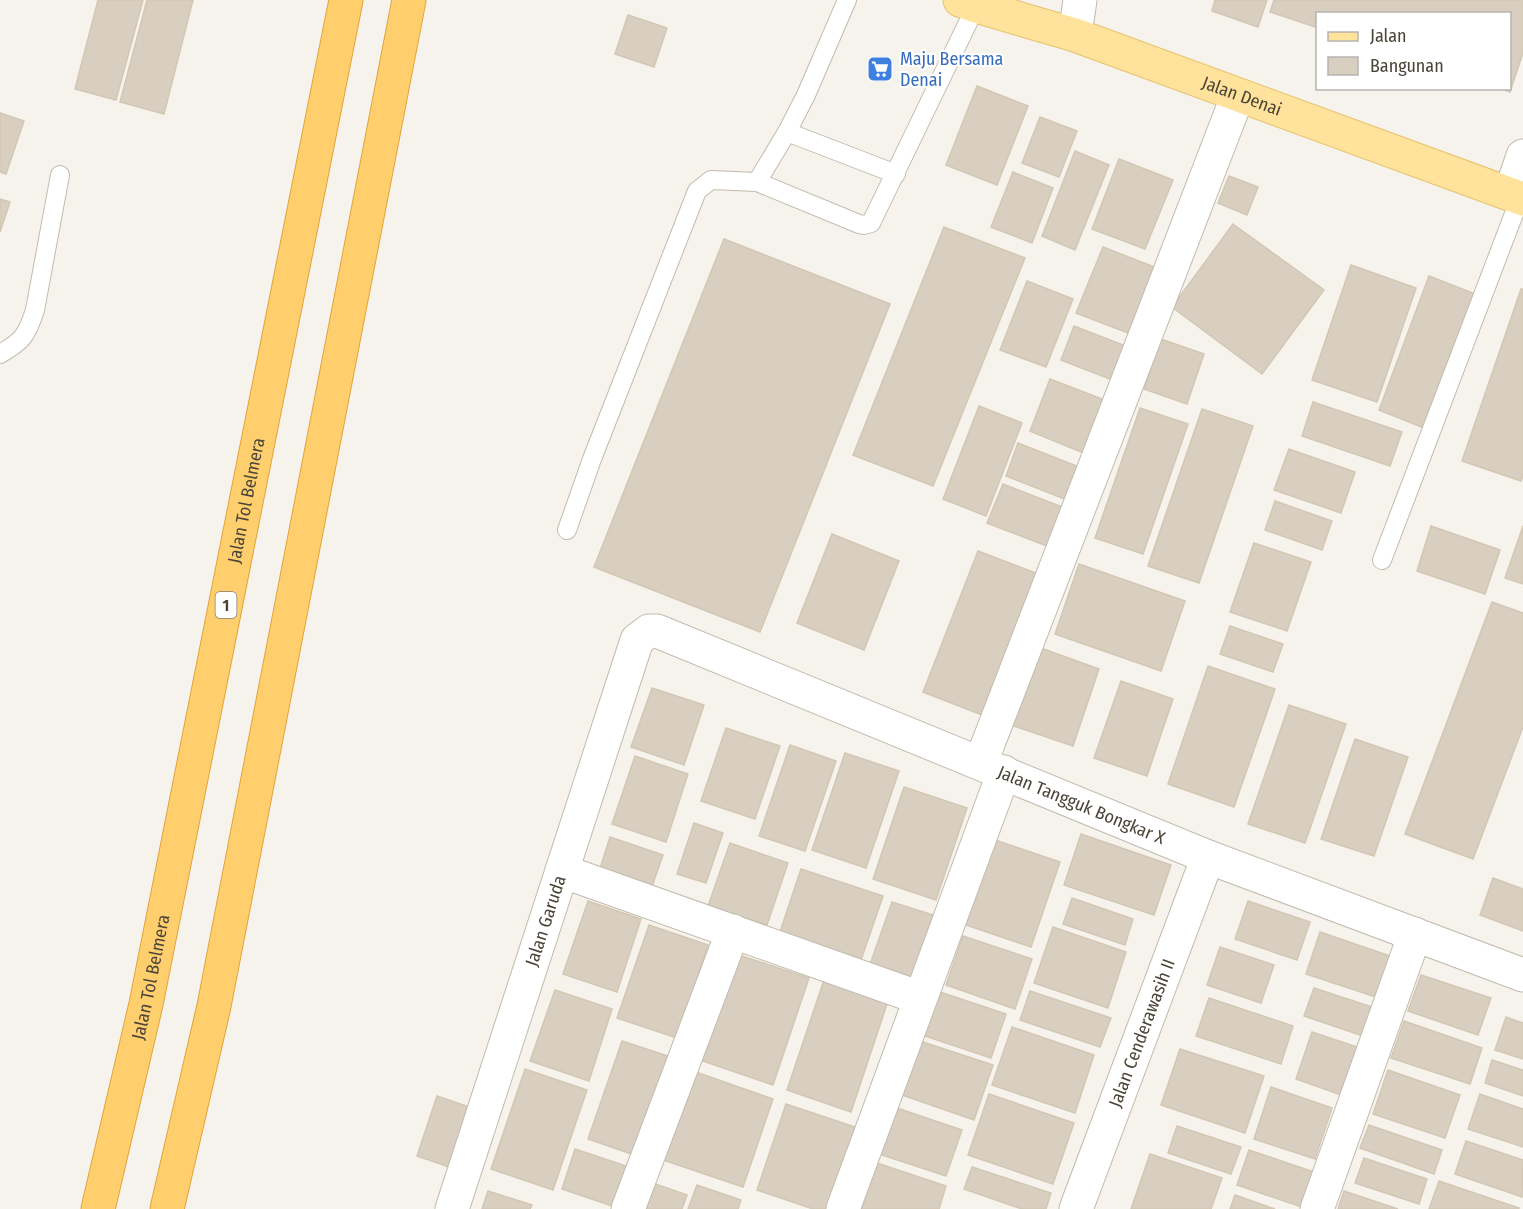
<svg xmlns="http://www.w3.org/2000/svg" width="1523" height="1209" font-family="'Fira Sans Condensed',sans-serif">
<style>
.building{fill:#d8cfc1;stroke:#d3c7b4;stroke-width:1.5}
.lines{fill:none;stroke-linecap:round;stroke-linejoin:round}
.service-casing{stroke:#c2bbae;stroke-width:20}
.minor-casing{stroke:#c2bbae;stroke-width:35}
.primary-casing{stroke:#e6c16a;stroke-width:35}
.motorway-casing{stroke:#e0a43c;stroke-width:35}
.service{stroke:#fff;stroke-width:18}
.minor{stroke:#fff;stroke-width:33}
.primary{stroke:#ffe39c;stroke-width:33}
.motorway{stroke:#ffcf6e;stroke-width:33}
.labels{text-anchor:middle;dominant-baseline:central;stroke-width:4.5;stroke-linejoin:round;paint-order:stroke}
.shield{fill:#fff;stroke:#817c74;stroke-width:1.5}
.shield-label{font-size:16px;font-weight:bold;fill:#4b4439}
.shop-label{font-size:18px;fill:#366cbe;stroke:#fff;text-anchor:start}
.street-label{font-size:18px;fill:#4b4439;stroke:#fff}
</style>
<rect width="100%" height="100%" fill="#f6f3ec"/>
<g class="building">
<polygon points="98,0 143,0 116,100 75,89"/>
<polygon points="147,0 193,0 164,114 120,102"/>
<polygon points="1215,0 1267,0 1258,27 1212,11"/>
<polygon points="1274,0 1523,0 1523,53 1510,92 1499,88 1510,88 1510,14 1318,14 1318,28 1270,12"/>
<polygon points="628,15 667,28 654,67 615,54"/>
<polygon points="977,86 1028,106 997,185 946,165"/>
<polygon points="0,113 24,121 6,174 0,172"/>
<polygon points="1040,117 1077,131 1059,177 1022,163"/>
<polygon points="1075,151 1109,165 1075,250 1042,236"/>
<polygon points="1119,159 1173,180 1145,249 1092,229"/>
<polygon points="1013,172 1053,188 1032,243 991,227"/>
<polygon points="1229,176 1258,187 1247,215 1218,203"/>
<polygon points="0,199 10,202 0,232"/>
<polygon points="1233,224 1324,290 1262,374 1172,307"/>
<polygon points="944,227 1025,258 933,486 853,455"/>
<polygon points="724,239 890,304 760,632 594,567"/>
<polygon points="1103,247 1162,270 1136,336 1076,313"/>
<polygon points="1351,265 1416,288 1377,402 1312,380"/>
<polygon points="1429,276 1475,294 1424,428 1379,410"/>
<polygon points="1027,281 1073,299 1046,367 1000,350"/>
<polygon points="1521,289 1523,289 1523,476 1521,481 1462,461"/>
<polygon points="1074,326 1128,347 1115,381 1061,360"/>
<polygon points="1161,339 1204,354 1187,404 1144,389"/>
<polygon points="1050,379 1107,401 1086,454 1030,431"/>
<polygon points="1313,402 1402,432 1390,466 1302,436"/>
<polygon points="979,406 1022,423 986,516 943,499"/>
<polygon points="1140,408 1188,424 1143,554 1095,538"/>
<polygon points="1202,409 1253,426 1199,583 1148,566"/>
<polygon points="1018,443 1079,467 1067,500 1006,476"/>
<polygon points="1289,449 1355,472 1341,513 1274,490"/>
<polygon points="1003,484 1062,507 1047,546 987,523"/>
<polygon points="1275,501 1332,521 1322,550 1265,530"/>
<polygon points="1431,526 1500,550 1485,594 1417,571"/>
<polygon points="1523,526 1523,584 1505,578"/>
<polygon points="832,534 899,561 864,650 797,623"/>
<polygon points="1254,543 1311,562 1287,631 1230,612"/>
<polygon points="978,551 1038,574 982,715 923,692"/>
<polygon points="1079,564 1185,601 1161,671 1055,634"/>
<polygon points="1492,602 1523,613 1523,727 1473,859 1405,834"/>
<polygon points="1230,626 1283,644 1273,672 1220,654"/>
<polygon points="1038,647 1099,669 1073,746 1011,725"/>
<polygon points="1208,666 1275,689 1234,807 1168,784"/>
<polygon points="1121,681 1173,699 1147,776 1094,758"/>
<polygon points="652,688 704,705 684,765 631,747"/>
<polygon points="1289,705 1346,724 1305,843 1248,824"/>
<polygon points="726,728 780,746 755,819 701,801"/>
<polygon points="1355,739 1408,757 1374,856 1321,839"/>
<polygon points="790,745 836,761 805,851 759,836"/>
<polygon points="845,753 899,771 866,868 812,850"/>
<polygon points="635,756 688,774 666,842 612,824"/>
<polygon points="904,787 967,808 936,900 873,879"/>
<polygon points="694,823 723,833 706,883 677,874"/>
<polygon points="1081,834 1171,865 1154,915 1064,885"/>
<polygon points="610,837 663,855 649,895 597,878"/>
<polygon points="995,840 1060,862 1031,947 966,925"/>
<polygon points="730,843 788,863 767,925 708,906"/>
<polygon points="801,869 883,896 859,966 778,938"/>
<polygon points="1493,878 1523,889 1523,931 1480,915"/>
<polygon points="1072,898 1133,919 1125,945 1063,924"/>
<polygon points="588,901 641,919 617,992 563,974"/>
<polygon points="1248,901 1310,922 1297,960 1235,939"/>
<polygon points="892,902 933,915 910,984 868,970"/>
<polygon points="649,925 708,945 677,1038 617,1018"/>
<polygon points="1053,927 1126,952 1108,1008 1034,983"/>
<polygon points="1320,932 1396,958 1382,999 1306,974"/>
<polygon points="963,936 1032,959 1015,1009 946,985"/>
<polygon points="1220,947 1274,965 1261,1003 1207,985"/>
<polygon points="730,952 809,978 773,1085 694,1058"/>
<polygon points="1421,975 1491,998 1478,1035 1408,1011"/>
<polygon points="825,977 889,998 851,1112 787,1090"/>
<polygon points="1314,988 1372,1007 1363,1036 1304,1016"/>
<polygon points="555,990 612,1009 589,1081 530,1061"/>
<polygon points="937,991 1006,1014 991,1058 922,1035"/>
<polygon points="1030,991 1111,1018 1100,1047 1020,1020"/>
<polygon points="1209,998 1293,1026 1281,1064 1196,1036"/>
<polygon points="1506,1017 1523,1023 1523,1059 1495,1050"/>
<polygon points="1404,1021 1482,1048 1470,1084 1391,1058"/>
<polygon points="1012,1027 1094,1055 1075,1113 992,1085"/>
<polygon points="1312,1032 1366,1050 1350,1098 1296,1079"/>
<polygon points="917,1040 993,1065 974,1120 899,1094"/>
<polygon points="622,1041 677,1059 643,1158 588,1139"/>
<polygon points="1180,1049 1264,1076 1245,1133 1161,1105"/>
<polygon points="1492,1060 1523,1070 1523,1096 1485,1083"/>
<polygon points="525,1069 587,1090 553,1190 491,1169"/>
<polygon points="690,1070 773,1099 743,1187 660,1159"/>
<polygon points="1388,1070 1460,1095 1445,1138 1373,1114"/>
<polygon points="1271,1087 1332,1108 1315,1159 1254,1139"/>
<polygon points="989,1094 1074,1123 1053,1184 968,1155"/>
<polygon points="1480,1094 1523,1109 1523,1147 1468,1129"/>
<polygon points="437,1096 475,1109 455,1169 417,1156"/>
<polygon points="786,1104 855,1127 827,1209 813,1209 757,1190"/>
<polygon points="894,1107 962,1130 946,1176 879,1154"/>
<polygon points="1369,1125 1442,1150 1434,1174 1360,1148"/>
<polygon points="1177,1126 1241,1147 1231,1174 1168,1153"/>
<polygon points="1466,1141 1523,1160 1522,1197 1455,1174"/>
<polygon points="575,1149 632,1168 618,1208 562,1189"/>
<polygon points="1249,1150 1314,1172 1302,1207 1237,1185"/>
<polygon points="1150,1154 1222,1178 1211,1209 1131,1209"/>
<polygon points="1364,1158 1427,1179 1419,1204 1355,1183"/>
<polygon points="877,1163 946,1186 939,1209 861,1209"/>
<polygon points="972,1167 1051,1193 1046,1209 1022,1209 964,1189"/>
<polygon points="641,1179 687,1195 682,1209 631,1209"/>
<polygon points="1439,1181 1519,1208 1519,1209 1429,1209"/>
<polygon points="697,1185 741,1200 738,1209 688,1209"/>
<polygon points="488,1191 532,1205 530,1209 482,1209"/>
<polygon points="1344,1191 1398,1209 1338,1209"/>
<polygon points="1235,1195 1275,1209 1230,1209"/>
</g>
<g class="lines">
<g class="service-casing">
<g id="service">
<polyline points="787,132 806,95 847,0"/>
<polyline points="757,182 787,132 896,174"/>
<path d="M0,354C23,341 27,335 35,310L60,175"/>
<polyline points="567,530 592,459 697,191 711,180 757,182 859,224 864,225 871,223 976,6"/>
<polyline points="1382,560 1520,198"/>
</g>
</g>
<g class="minor-casing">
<g id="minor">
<polyline points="1075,35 1080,0"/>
<polyline points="1510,194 1523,156"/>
<polyline points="981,762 1238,95"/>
<polyline points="562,871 920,998"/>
<path id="s1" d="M452,1209L637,640L649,631H657L1208,857L1523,975"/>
<polyline points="628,1209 733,931"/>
<polyline points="843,1209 1004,772"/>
<path id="s2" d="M1076,1209L1208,857"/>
<polyline points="1317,1209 1415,934"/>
</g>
</g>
<g class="primary-casing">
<g id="primary">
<path id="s3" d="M960,0L976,6L1075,35L1523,199"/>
</g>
</g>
<g class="motorway-casing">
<g id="motorway">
<path id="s4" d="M98,1209L146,1004L346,0"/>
<polyline points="167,1209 214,1006 409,0"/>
</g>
</g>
<use href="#service" class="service"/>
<use href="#minor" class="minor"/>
<use href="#primary" class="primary"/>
<use href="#motorway" class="motorway"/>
</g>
<defs>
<g id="supermarket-square" transform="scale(1.35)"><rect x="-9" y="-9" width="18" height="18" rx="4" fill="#3f7fe0" stroke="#fff"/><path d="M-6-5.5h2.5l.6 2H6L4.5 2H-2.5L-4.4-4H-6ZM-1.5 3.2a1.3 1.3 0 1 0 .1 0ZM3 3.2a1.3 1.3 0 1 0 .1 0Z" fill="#fff"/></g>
</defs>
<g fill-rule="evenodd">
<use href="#supermarket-square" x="880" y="69"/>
</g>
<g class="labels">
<rect class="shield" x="215.5" y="592" width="21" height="26" rx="4.5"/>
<g class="shield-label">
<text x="226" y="605">1</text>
</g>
<g class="shop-label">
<text x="900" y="59">Maju Bersama<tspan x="900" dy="21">Denai</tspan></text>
</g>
<g class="street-label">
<text stroke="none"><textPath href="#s3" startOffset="298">Jalan Denai</textPath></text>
<text stroke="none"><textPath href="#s4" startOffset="724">Jalan Tol Belmera</textPath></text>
<text stroke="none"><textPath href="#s1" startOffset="1080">Jalan Tangguk Bongkar X</textPath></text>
<text stroke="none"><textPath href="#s1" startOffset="303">Jalan Garuda</textPath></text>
<text stroke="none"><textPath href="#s4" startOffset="238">Jalan Tol Belmera</textPath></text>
<text stroke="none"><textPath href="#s2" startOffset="188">Jalan Cenderawasih II</textPath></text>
</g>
</g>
<rect x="1316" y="12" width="195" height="78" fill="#ffffff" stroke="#b7b4b0" stroke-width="1.5"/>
<rect x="1328" y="32" width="30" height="9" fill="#ffe39c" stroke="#b7b4b0" stroke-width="1.5"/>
<text x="1370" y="42" font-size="18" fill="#4b4439">Jalan</text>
<rect x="1328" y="57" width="30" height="18" fill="#d8cfc1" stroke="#b7b4b0" stroke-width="1.5"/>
<text x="1370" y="72" font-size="18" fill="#4b4439">Bangunan</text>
</svg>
